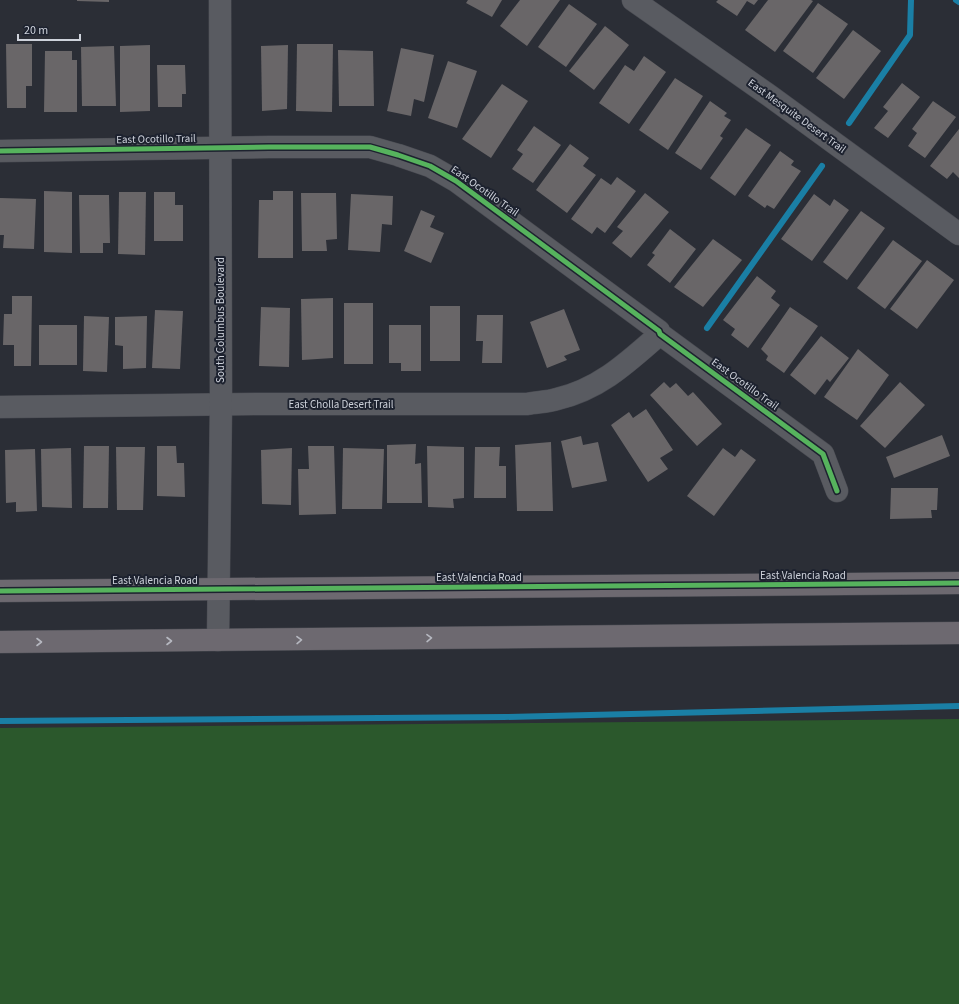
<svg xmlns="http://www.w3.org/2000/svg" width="959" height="1004" font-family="'Source Sans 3',sans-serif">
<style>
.green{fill:#2b582c}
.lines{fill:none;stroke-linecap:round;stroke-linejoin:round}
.stream{stroke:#1a7fa5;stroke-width:6}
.building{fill:#696668}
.minor-casing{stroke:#494b52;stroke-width:23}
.major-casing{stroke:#494b52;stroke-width:23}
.minor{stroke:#595b61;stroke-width:22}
.major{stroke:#6d6970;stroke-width:22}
.cycleway-casing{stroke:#1d222f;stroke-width:8}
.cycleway{stroke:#56b35d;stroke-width:5}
.oneway{stroke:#b6b8c0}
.labels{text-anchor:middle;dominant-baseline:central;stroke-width:4;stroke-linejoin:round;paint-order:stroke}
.street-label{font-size:11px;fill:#ced2db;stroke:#1d222f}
</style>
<rect width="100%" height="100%" fill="#2b2e36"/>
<polygon class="green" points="959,719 959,1004 0,1004 0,728"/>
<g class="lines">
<g class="stream">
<polyline points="956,0 959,2"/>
<polyline points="849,123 910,35 911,0"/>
<polyline points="707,328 822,166"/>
<polyline points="0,721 504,717 959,706"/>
</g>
</g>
<g class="building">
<polygon points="77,0 109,0 109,2 77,1"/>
<polygon points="468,0 502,0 492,17 466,3"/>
<polygon points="520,0 560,0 527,46 500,26"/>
<polygon points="718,0 758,0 754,5 747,1 737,16 716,2"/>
<polygon points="768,0 811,0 813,1 775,52 745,30"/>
<polygon points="818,3 848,24 813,73 783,51"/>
<polygon points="569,4 597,24 566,67 538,47"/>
<polygon points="605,26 629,45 594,90 569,71"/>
<polygon points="853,30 881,51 844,99 816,78"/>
<polygon points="6,44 32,44 32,86 26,86 26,108 7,108"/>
<polygon points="297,44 333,44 332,112 296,111"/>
<polygon points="150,45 150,111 120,112 120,46"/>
<polygon points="288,45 287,109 262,111 261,46"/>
<polygon points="114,46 116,106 82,106 81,47"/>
<polygon points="401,48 434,55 424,102 414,99 411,116 387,111"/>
<polygon points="338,50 373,51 374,106 339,106"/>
<polygon points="45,51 72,51 72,60 77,60 77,112 44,112"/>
<polygon points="644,56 666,72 629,124 599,103 625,65 634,71"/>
<polygon points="448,61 477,71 457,128 428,118"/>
<polygon points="157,65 185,65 186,94 182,94 182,107 158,107"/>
<polygon points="675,78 703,96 668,150 639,130"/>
<polygon points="902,83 920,97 888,138 874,128 888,111 883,107"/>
<polygon points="502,84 528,101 491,158 462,139"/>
<polygon points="710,101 727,113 724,116 731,120 720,136 723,138 701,170 675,153"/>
<polygon points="933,101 956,117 925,158 908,146 917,133 912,129"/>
<polygon points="534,126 561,145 533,183 512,169 523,154 517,150"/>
<polygon points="746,128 771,145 735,196 710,178"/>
<polygon points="959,129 959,178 953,172 947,179 930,166"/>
<polygon points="570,144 589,158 583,166 596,175 567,213 536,190"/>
<polygon points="780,151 794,161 791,165 801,171 774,209 767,205 765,208 748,196"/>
<polygon points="617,177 636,191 605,233 597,227 592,234 571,219 601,178 611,185"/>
<polygon points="44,191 72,192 72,253 44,252"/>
<polygon points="273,191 293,191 293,258 258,258 259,200 273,200"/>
<polygon points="119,192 146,192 145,255 118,254"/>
<polygon points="154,192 175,192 175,205 183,205 183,241 154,241"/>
<polygon points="301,193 336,193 337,239 326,240 327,251 302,251"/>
<polygon points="645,193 669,212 631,258 612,243 623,231 617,227"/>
<polygon points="351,194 393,196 392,225 382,224 380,252 348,250"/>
<polygon points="814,194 830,206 834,199 849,210 812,261 781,239"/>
<polygon points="79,195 109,195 110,243 103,243 103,253 80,253"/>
<polygon points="0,198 36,199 34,249 3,248 4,235 0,235"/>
<polygon points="421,210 435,216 430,227 444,233 431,263 404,251"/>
<polygon points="861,211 885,228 847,280 823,262"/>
<polygon points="670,229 696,249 670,283 647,265 655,255 652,253"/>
<polygon points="713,239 742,260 703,307 674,287"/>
<polygon points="893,240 922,261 885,309 857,288"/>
<polygon points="927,260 954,280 917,329 890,309"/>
<polygon points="757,276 776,291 771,298 780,305 748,348 731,335 735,329 723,320"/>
<polygon points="12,296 32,296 31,366 14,366 14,345 3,345 4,314 12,314"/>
<polygon points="333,298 333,358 302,360 301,299"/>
<rect x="344" y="303" width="29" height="61"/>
<rect x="430" y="306" width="30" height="55"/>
<polygon points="261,307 290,308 289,367 259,366"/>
<polygon points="790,307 818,326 784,373 766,360 768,356 761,349"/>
<polygon points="564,309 580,350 564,356 567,360 547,368 530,322"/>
<polygon points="155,310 183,311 180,369 152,368"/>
<polygon points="477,315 503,315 502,363 482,363 483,341 476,341"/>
<polygon points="84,316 109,317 107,372 83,371"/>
<polygon points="147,316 146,368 123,369 123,346 115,345 115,317"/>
<rect x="39" y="325" width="38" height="40"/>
<polygon points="389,325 421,325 421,371 401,371 401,363 389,363"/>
<polygon points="821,336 849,358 830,382 827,379 815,395 790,375"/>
<polygon points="858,349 889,375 857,420 824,397"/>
<polygon points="664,382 670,388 676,383 688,396 693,392 722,424 697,446 650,395"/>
<polygon points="900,382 925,405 885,448 860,426"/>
<polygon points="646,409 673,450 660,458 668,469 648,482 611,425 629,412 633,418"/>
<polygon points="942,435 950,456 894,478 886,457"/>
<polygon points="581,436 583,445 598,442 607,481 572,488 561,441"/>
<polygon points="551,442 553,511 517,511 515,445"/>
<polygon points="416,444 415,464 421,463 422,503 387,503 387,445"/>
<polygon points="84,446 109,446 108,508 83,508"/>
<polygon points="157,446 176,446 177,463 184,463 185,497 157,496"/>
<polygon points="308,446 334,446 336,514 299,515 298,469 309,469"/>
<polygon points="427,446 464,447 464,498 453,499 454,508 428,507"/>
<polygon points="116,447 145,447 143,510 117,510"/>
<polygon points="475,447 500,447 499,466 506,466 506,498 474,498"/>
<polygon points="71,448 72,508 42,507 41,449"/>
<polygon points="292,448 291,505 262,504 261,450"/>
<polygon points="343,448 384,449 382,509 342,509"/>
<polygon points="723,448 735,457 741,449 756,460 714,516 687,496"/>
<polygon points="35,449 37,511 16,512 16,502 6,503 5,450"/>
<polygon points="891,488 938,488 937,510 931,510 932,518 890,519"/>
</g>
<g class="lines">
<g class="minor-casing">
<g id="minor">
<polyline points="633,0 770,96 959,234"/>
<polyline points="0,151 269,147 370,147 398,155 430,166 456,181 659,331 660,334 823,454 837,491"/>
<path d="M0,407L254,404H527C537,402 548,402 557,399C600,389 628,362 660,334"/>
<polyline points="218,640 221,404 220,0"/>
</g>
</g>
<g class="major-casing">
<g id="major">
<polyline points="0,591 959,583"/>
<polyline points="0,642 959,633"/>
</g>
</g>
<use href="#minor" class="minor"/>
<use href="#major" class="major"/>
<g class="cycleway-casing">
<g id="cycleway">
<polyline points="0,151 269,147 370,147 398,155 430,166 456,181 659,331 660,334 823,454 837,491"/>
<polyline points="0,591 959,583"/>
</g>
</g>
<use href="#cycleway" class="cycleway"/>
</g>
<defs><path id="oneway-chevron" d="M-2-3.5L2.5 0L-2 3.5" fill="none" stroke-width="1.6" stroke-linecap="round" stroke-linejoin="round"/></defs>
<g class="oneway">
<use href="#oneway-chevron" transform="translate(429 638) rotate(-1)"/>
<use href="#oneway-chevron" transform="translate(299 640) rotate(-1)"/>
<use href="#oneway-chevron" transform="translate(169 641)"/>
<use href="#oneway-chevron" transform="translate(39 642)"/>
</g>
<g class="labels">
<g class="street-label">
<text transform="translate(797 116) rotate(36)">East Mesquite Desert Trail</text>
<text transform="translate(156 139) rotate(-1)">East Ocotillo Trail</text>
<text transform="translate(485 191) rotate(35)">East Ocotillo Trail</text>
<text transform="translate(220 320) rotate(-90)">South Columbus Boulevard</text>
<text transform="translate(745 384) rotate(36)">East Ocotillo Trail</text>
<text x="341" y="404">East Cholla Desert Trail</text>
<text x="803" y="575">East Valencia Road</text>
<text x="479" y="577">East Valencia Road</text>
<text x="155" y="580">East Valencia Road</text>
</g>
</g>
<path d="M18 34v6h62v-6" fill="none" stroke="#ced2db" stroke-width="2"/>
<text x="24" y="34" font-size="12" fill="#ced2db" stroke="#1d222f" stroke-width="3" paint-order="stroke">20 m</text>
</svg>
